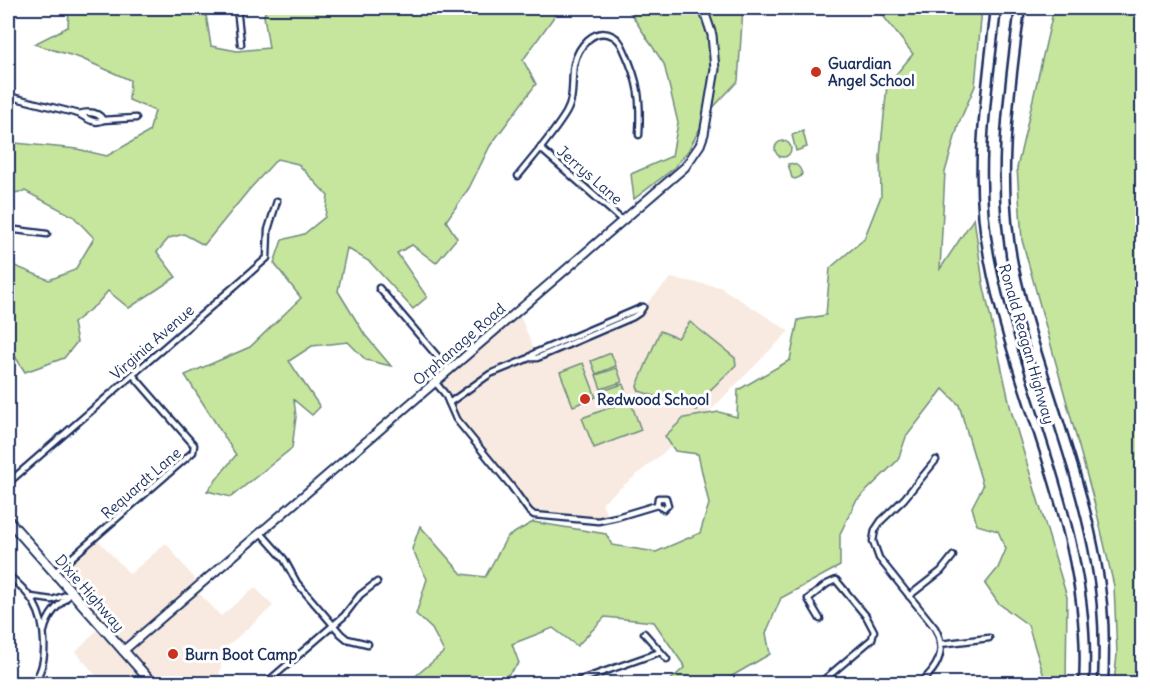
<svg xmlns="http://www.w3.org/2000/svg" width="1150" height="691" font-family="Delius,sans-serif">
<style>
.built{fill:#f8eae0}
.green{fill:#c6e59d;stroke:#708a7e;stroke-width:1.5}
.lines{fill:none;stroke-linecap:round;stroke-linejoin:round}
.minor-casing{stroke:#1b2f5e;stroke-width:9}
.secondary-casing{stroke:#1b2f5e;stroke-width:11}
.primary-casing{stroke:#1b2f5e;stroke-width:12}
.motorway-casing{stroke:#1b2f5e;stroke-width:13}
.minor{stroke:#fff;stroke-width:4.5}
.secondary{stroke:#fff;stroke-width:7}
.primary{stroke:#fff;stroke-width:8}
.motorway{stroke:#fff;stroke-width:8}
.poi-dot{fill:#c8321e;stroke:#fff;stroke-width:2}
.labels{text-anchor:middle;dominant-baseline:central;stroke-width:6;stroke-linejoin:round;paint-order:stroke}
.poi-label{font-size:15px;font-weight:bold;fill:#1b2f5e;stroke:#fff;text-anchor:start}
.street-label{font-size:15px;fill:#1b2f5e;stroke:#fff}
</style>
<rect width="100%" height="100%" fill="#fff"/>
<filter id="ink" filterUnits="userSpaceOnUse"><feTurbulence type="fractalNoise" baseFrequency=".0167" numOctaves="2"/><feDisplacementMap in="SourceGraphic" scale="12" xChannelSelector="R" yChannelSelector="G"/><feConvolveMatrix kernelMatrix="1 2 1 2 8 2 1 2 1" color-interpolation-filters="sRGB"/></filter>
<g filter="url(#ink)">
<g class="built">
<polygon points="671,278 720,287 789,331 690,431 602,503 609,520 534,515 456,419 445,394 435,382 518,311 535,352 643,307"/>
<polygon points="96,538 130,574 166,543 200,586 196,590 221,616 255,587 273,606 223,650 219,680 222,683 93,683 97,677 76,652 101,626 54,573"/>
</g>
<g class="green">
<polygon points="69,8 205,8 211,46 237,51 269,48 264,16 266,8 562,8 558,11 523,60 536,84 490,146 469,188 446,221 457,238 436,263 412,245 397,253 427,297 413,309 370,262 347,248 338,291 365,335 391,366 366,360 348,342 312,346 289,361 320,407 312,415 294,400 296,417 292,448 231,497 207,491 236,455 185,375 250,347 301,298 274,263 282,240 304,234 325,217 328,196 298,164 277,159 248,191 204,245 184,234 169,238 157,252 176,277 129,308 108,291 97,304 73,323 77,342 64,358 25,372 11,350 8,348 8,263 49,280 75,270 94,238 73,216 25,191 8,194 8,149 15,143 77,149 107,156 149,132 155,111 129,100 130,80 80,58 34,44 68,27"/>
<polygon points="627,8 743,8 738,81 708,113 688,151 673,169 634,199 631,174 672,156 678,123 664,64"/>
<polygon points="877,8 982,8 975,86 959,123 945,172 940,269 974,218 983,283 1011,410 1067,597 1066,683 1046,683 1028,625 998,603 985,584 998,568 1006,549 998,531 977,525 972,507 983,486 959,405 943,389 906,437 898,460 856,501 840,534 840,566 781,598 766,633 770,654 720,683 667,683 685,667 654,622 605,617 577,646 553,628 512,644 519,663 500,683 415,683 412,679 444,652 432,629 416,614 427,579 412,549 420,526 462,574 485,577 507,537 533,522 606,534 612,545 656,552 700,533 709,504 698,454 675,451 665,436 684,418 719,412 737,417 738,390 790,360 798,320 826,315 830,268 864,239 881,196 880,156 887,85 913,54"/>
<polygon points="1054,8 1142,8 1142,398 1141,399 1142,406 1142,683 1114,683 1117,654 1114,586 1095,505 1022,240 1017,168"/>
<polygon points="803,131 807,147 796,151 792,135"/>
<circle cx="783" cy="149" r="8"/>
<path d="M788,164C795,162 800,166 802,174L800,177L795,179L792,178Z"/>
<polygon points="690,322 735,358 736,365 701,399 697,410 639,391 637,386 660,331 678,338"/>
<polygon points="611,353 616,366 596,374 591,361"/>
<polygon points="583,363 596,397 573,406 560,372"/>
<polygon points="617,368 622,382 601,389 596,375"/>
<polygon points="623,384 627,397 607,405 602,391"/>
<polygon points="630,400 641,430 594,448 582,418"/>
</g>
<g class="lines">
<g class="minor-casing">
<g id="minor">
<polyline points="237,8 241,44"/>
<path d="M8,96L79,114C86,118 95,125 103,120C98,111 87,112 79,114"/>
<polyline points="103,120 136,118"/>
<polyline points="540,148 623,221"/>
<path d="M518,176C534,156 552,136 566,113C575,98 571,80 574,64C578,47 594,26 613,36C619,39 622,45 624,50C639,82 641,100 639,135"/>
<polyline points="8,229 47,234"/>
<polyline points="379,288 449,370"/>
<polyline points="529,358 537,358 633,317 639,313 643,307"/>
<polyline points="435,382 445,394 456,419 511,486 529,511 534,515 598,521 617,517 657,505 664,509 668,505 666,498 658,498 657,505"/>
<polyline points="449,403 490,374 527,359 535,353 643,307"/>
<polyline points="8,483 267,258 268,230 277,201"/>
<polyline points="261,533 284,559 297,583 341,634 347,639 368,644"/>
<polyline points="54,573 193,452 194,445 186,436 133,375"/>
<path d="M8,575C18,583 27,592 34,603C46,624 50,665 32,684"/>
<polyline points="909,596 941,571 953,556"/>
<polyline points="31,597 52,600 69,594"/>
<path d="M44,631C48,614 58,605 72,593"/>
<polyline points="644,633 667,659"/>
<polyline points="940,644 989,638"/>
<polyline points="265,684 344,616 360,595 377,582"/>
<polyline points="569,684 660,652"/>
<polyline points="819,684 872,639 874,631 866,616 836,580 827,584 808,599 820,619"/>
<path d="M919,684C937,669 948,651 935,628L879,558L873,541L875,530L881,521L904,499L936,460"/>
</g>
</g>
<g class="secondary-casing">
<polyline id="secondary" points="123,651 685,167 700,145 704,134 715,69 712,35 703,8"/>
</g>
<g class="primary-casing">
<polyline id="primary" points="8,520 153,684"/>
</g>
<g class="motorway-casing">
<g id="motorway">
<path d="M996,8C987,90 973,173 989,256C1015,399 1094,535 1084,684"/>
<path d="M1020,8C1009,93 996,179 1013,265C1034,365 1078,460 1096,562C1104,602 1105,643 1103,684"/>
</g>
</g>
<use href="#minor" class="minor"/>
<use href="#secondary" class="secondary"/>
<use href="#primary" class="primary"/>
<use href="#motorway" class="motorway"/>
</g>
</g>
<g class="poi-dot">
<circle cx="816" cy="72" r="6"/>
<circle cx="585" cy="399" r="6"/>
<circle cx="173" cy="654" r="6"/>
</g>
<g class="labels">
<g class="poi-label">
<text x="828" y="63">Guardian<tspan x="828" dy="17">Angel School</tspan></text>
<text x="597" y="399">Redwood School</text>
<text x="185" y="654">Burn Boot Camp</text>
</g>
<g class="street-label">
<text transform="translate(590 175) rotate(41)">Jerrys Lane</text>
<text transform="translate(152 342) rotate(-41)">Virginia Avenue</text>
<text transform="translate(459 344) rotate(-41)">Orphanage Road</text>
<text transform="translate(1027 344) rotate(74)">Ronald Reagan Highway</text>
<text transform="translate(141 483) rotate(-41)">Requardt Lane</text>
<text transform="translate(90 593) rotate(49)">Dixie Highway</text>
</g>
</g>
<rect width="1150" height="691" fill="none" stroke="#fff" stroke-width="30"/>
<rect x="15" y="15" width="1120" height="661" fill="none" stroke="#1b2f5e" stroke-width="2" filter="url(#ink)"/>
</svg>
